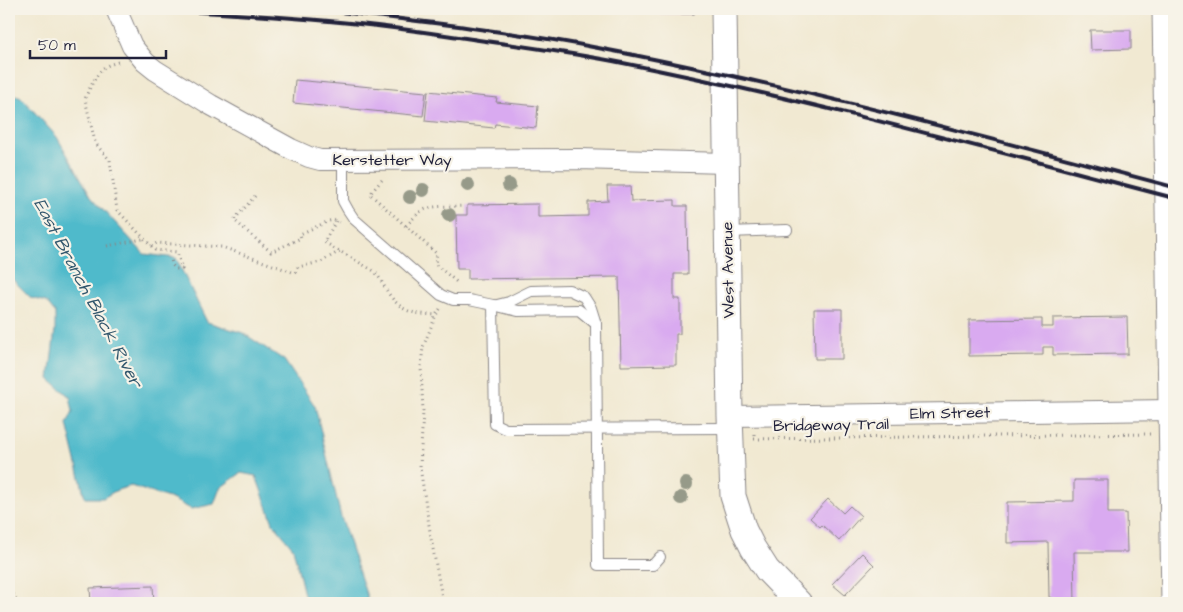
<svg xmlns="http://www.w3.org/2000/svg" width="1183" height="612" font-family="'Architects Daughter',sans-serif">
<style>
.water{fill:#4fbacb;stroke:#386e83}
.building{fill:#d9aaf0}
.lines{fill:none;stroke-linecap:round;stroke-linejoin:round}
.service-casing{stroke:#8a8686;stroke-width:12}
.minor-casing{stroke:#8a8686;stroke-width:22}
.tertiary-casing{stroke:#8a8686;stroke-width:27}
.path{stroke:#8a8686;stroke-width:3;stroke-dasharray:1 4;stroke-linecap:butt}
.service{stroke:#fff;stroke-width:10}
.minor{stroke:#fff;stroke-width:20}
.tertiary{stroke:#fff;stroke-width:25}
.rail{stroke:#22223b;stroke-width:4}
.tree{fill:#969a89}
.labels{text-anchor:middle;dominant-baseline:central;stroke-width:4.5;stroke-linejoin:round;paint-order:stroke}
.street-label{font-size:16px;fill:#22223b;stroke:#f7f3e8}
.water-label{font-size:18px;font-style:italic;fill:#32576d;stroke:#f7f3e8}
</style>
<rect width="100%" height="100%" fill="#f7f3e8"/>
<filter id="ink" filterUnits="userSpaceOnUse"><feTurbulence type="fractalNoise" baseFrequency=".02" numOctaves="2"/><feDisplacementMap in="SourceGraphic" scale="10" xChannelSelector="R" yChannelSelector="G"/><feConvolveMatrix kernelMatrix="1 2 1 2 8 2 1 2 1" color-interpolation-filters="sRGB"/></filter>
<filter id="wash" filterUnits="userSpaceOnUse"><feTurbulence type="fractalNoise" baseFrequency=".0096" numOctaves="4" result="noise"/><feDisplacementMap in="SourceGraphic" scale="20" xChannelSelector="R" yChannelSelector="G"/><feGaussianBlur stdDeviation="1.12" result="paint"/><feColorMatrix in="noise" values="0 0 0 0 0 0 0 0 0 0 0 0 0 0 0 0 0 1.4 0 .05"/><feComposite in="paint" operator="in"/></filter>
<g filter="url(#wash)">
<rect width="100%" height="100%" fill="#f1e9d2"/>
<polygon class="water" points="9,92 21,97 57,137 91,196 144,254 176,258 207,322 243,333 284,360 315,406 341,517 369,603 306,603 293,548 273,523 256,476 241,473 220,488 214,504 191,509 172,499 131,486 117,490 103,498 85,498 67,424 73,411 70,397 49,379 55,330 55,313 46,302 31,298 12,279 9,265 9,225 18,217 9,206"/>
<g id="blocks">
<g class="building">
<rect x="655" y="9" width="39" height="5"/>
<polygon points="1090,30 1131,30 1131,49 1091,50"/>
<polygon points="295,80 426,92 423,116 293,103"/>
<polygon points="428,91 497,98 496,102 538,106 536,128 495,124 494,128 425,121"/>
<polygon points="607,186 630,186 631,201 675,200 675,206 687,206 688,274 674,274 674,299 680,299 680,334 676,334 676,365 621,366 619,277 468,279 468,269 457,269 456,215 467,215 467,205 538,204 538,217 588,216 588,202 608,201"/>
<polygon points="814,309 842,309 842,359 815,359"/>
<polygon points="1127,317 1128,354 1053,355 1053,347 1043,347 1043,355 969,356 969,320 1042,319 1042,327 1053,327 1053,318"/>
<polygon points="1074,480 1108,480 1108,513 1126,513 1127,552 1074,552 1075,603 1066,603 1049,597 1048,542 1007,543 1007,502 1074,501"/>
<polygon points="828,499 843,513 850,506 861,516 839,541 822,525 820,527 810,518"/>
<polygon points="862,553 874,565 845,595 832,584"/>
<polygon points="153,586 154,603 91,603 90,588"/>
<polygon points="1048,599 1059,603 1047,603"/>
</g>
</g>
</g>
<g filter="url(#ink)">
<use href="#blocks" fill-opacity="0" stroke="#8a8686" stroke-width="1"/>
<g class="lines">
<g class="service-casing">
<g id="service">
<polyline points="343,160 343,201 348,210 354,219 441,295 453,300 469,300 493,305 495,424 506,429 730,428"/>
<polyline points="728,232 787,230"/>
<polyline points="493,305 518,311 579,310 596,324 598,565 653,565 660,557"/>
<polyline points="497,305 509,302 531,291 569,290 584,297 591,308 596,324"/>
</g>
</g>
<g class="minor-casing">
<g id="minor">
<polyline points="116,9 132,46 145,62 155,70 211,105 291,149 309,157 320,160 579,159 726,163"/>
<polyline points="730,416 1171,410"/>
</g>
</g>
<g class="tertiary-casing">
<g id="tertiary">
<polyline points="724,9 730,416 733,496 744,530 753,548 767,570 799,603"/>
<polyline points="1165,9 1174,603"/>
</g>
</g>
<g class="path">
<path d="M118,62C112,64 107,65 102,69C96,76 88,90 85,99L95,142L99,148L110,160L117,210L155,250L177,252L182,269H176L172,265L171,259"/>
<polyline points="382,180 370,194 437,254 435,264 459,284"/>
<polyline points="255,196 234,220 271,252 301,238 300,234 329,221 334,220 339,222"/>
<path d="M336,221L324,242L374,271C382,279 385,290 392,298C405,314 418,314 436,315"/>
<path d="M406,226C411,221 415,216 420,212C432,204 450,207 463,206"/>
<polyline points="107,246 143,239"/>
<polyline points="151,246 157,243 222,247 295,273 298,267 321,262 340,251"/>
<polyline points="440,309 436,315 423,347 421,367 423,412 420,467 431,538 443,603"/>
<polyline points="754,434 754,439 1151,434"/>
<polyline points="9,585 17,603"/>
<polyline points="9,595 15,602"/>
</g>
<use href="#service" class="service"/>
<use href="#minor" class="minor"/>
<use href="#tertiary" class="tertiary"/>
<g class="rail">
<path d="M108,9C169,10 232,13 293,18C353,22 413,30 472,39C522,46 573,53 623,63C809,100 991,150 1174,198"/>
<path d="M314,9C409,20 504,30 598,48C792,85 983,137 1174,187"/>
</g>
</g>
<g class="tree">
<circle cx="468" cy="185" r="7"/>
<circle cx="509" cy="185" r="7"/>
<circle cx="423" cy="190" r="7"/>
<circle cx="410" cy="197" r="7"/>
<circle cx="449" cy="215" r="7"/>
<circle cx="686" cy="484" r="7"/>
<circle cx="681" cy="498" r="7"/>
</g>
</g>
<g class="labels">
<g class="street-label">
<text x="392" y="160">Kerstetter Way</text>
<text transform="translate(728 270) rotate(-91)">West Avenue</text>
<text transform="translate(950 413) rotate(-1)">Elm Street</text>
<text transform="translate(831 425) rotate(-1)">Bridgeway Trail</text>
</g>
<g class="water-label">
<text transform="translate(88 293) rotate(62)">East Branch Black River</text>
</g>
</g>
<rect width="1183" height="612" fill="none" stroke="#f7f3e8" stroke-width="30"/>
<path d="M30 50v8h136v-8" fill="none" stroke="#22223b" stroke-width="2.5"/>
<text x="38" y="50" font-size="15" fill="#22223b" stroke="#f7f3e8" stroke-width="4" paint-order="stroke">50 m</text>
</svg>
